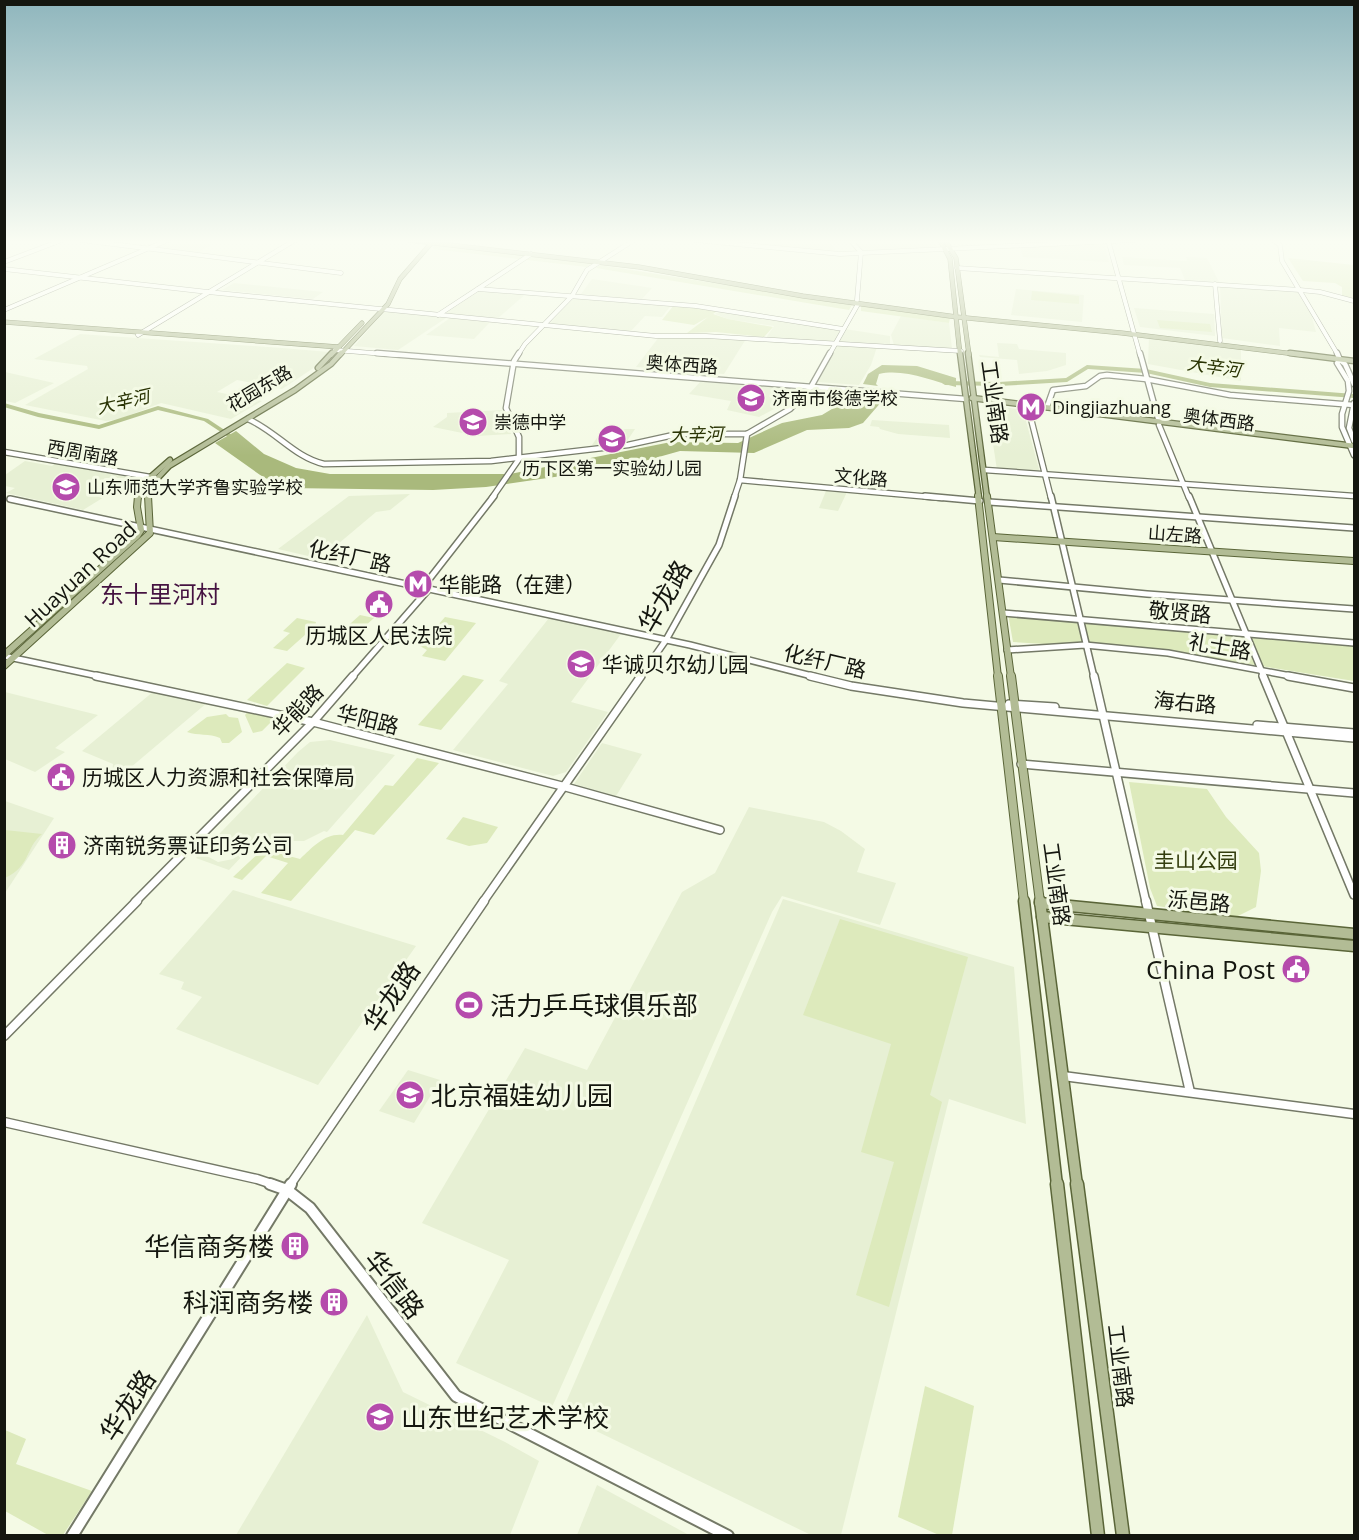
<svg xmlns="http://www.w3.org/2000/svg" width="1359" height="1540" font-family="'Open Sans','Noto Sans SC',sans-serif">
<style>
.built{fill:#e7f0d4;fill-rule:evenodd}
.green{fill:#ddeabc}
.water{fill:#a9b97c}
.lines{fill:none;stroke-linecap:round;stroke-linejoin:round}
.river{fill:#a9b97c;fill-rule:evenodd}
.secondary-far5-casing{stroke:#747967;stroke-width:5}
.secondary-far4-casing{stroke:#747967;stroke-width:7}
.secondary-far3-casing{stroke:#747967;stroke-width:8}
.secondary-far2-casing{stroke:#747967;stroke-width:10}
.secondary-far1-casing{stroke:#747967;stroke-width:11}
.secondary-casing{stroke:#747967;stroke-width:14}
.primary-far5-casing{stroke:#5a6538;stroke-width:5}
.primary-far4-casing{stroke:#5a6538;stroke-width:7}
.primary-far3-casing{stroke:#5a6538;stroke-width:8}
.primary-far2-casing{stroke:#5a6538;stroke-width:10}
.primary-far1-casing{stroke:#5a6538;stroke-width:13}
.primary-casing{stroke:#5a6538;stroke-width:15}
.secondary-far5{stroke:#fff;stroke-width:4}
.secondary-far4{stroke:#fff;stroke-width:4.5}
.secondary-far3{stroke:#fff;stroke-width:5}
.secondary-far2{stroke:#fff;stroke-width:7}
.secondary-far1{stroke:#fff;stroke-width:8}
.secondary{stroke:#fff;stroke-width:10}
.primary-far5{stroke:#b2bc95;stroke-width:4}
.primary-far4{stroke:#b2bc95;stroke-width:4.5}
.primary-far3{stroke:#b2bc95;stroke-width:6}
.primary-far2{stroke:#b2bc95;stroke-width:8}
.primary-far1{stroke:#b2bc95;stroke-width:10}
.primary{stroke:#b2bc95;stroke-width:12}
.labels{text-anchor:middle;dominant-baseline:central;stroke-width:6;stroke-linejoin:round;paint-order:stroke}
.far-street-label{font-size:18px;fill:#14160f;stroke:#f4fae5}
.far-water-label{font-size:18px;font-style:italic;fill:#2a3404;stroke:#f4fae5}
.far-poi-label{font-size:18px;fill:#14160f;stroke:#f4fae5;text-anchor:start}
.street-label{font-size:21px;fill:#14160f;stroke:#f4fae5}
.poi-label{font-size:21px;fill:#14160f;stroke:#f4fae5;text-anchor:start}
.park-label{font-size:21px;fill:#333d0e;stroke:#f4fae5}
.quarter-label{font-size:24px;fill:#451241;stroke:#f4fae5}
.near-street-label{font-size:26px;fill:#14160f;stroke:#f4fae5}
.near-poi-label{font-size:26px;fill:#14160f;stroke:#f4fae5;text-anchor:end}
</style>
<rect width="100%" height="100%" fill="#f4fae5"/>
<g class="built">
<polygon points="174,240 221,240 195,254 155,248"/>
<polygon points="777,240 845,240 848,243 831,244 836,251 824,251 770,246"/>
<polygon points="856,240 932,240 937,246 868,251 863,250"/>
<polygon points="1104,243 1109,262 1023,257 1020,247"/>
<polygon points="1122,257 1187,261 1186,257 1207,258 1219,282 1185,280 1180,268 1124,265"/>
<polygon points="592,279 652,288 641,300 581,294"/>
<polygon points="234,283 323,292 313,299 222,290"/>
<polygon points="1220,285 1296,290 1311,314 1316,332 1279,328 1280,346 1222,338"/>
<polygon points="1016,289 1084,295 1082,322 1011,315"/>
<polygon points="477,290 528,292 497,319 442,313"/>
<polygon points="576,296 672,304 662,317 645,316 630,332 548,325"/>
<polygon points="1134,308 1214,314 1215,336 1140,327"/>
<polygon points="721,310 890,336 890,344 766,338 774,326 728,319 715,314"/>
<polygon points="385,311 446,318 398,350 354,346"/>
<polygon points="901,316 949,323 952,348 894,345 891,335"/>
<polygon points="450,318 490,322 474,339 426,335"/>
<polygon points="80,334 282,348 329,352 312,369 282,389 237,380 217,392 262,401 231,419 161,403 120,419 106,421 25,405 88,369 87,366 34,359"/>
<polygon points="659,337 707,337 746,339 724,374 636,367"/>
<polygon points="1149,337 1241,349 1241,381 1148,364"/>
<polygon points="997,343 1017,344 1019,349 1066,353 1066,365 1047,371 1019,374 1017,360 980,357 979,355 999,357"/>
<polygon points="837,345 877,347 871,365 859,385 818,382"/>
<polygon points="5,372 54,383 15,403 5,401"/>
<polygon points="700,382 796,388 789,401 759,417 727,410 731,401 689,394"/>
<polygon points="987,404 1023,410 1040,473 997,470"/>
<polygon points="502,410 511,434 477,436 433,427 447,417 447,413"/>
<polygon points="872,420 949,425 950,438 898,434 880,429 879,427 870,426"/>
<polygon points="625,429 635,429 625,444 592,445 601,432 609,434"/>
<polygon points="25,461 52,466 56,463 135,478 83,510 6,493 15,488 5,486 5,475"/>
<polygon points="826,491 847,492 838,511 819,508"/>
<polygon points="410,494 390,510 376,512 332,549 323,548 308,556 278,549 349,496"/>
<polygon points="549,618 621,634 571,702 608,712 566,772 553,776 453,750 508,684 499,681"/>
<polygon points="154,691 208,702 111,784 113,764 82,751"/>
<polygon points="5,692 37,700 98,715 55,748 65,752 35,772 5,759"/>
<path d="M330,740L395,755L327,832L324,831L304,841H278L260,837L229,870L196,858L298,752L310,742ZM221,841L234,843L240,850L238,855L233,859L218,862L207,856L208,849Z"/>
<polygon points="602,743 642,754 616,796 574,784"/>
<polygon points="5,801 54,818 5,893"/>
<polygon points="749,807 824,822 841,831 865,849 857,872 896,883 880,925 782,896 772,912 552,1407 456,1363 509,1260 422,1223 525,1048 587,1070 682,892 715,873"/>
<polygon points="233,890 416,946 318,1085 176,1029 202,997 181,989 184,982 159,974"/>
<polygon points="783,899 1014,967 1026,1124 949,1099 841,1535 811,1535 561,1414"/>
<polygon points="408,1070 440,1080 414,1123 379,1111"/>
<polygon points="367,1315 403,1392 505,1442 539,1461 510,1535 236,1535"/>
<polygon points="597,1485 689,1535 577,1535"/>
</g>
<g class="green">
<polygon points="434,245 592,263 587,267 433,249"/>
<polygon points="1288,258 1354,265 1354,300 1342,296 1342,287 1335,283 1303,281"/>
<polygon points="600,265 852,305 849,310 596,268"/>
<polygon points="1032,291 1079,296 1079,304 1031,300"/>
<polygon points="674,305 717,311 713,314 728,319 773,327 764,337 716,332 687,333 708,317 694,325 662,320"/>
<polygon points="861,305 950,318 949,323 861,311"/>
<polygon points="1157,320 1210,324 1212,332 1160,328"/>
<polygon points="1008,614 1354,646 1354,681 1173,652 1013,642"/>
<polygon points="360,615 374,618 347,642 333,639"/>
<polygon points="445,617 476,623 445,661 422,656 427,650 420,646"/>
<polygon points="297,618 316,622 315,626 287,651 273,648 290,633 283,631"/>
<polygon points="287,663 305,668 267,706 247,700"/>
<polygon points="463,675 484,680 441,730 418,725"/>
<polygon points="249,710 291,719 286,724 272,721 262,731 253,733 245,715"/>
<path d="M226,714L229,717L238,718L242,732L229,743H222L220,738C209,733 198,736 187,732L207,717Z"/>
<path d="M417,758L439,763L374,835L355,830L291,901L261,893L288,863L266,856L242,880L233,877L263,849L300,859C313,847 325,833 343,835L385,785L393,786Z"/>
<polygon points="1129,782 1207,789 1226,817 1259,853 1261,871 1256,907 1234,918 1157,906 1150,888"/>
<polygon points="463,817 498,827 487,843 469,846 446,839"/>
<path d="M5,830L42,834C25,848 31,866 5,878Z"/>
<polygon points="840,919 968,957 930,1095 942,1102 889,1307 856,1295 894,1162 861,1152 891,1044 803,1015"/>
<polygon points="925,1386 974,1406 952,1535 939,1535 898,1517"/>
<polygon points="5,1430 26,1439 16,1464 92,1491 63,1535 48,1535 5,1511"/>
</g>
<g class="water">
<path d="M882,365L917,366L956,378V387C933,381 903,368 879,374L876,384L878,386L863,384L868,374Z"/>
<polygon points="860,392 884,394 883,400 863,423 849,428 807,430 754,453 680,451 623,467 486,487 433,490 288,488 263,477 215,443 236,431 264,454 296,468 330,474 510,474 671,442 738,443 782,423 822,415"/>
</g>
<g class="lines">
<g class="river">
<polygon points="1087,365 1146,369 1210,383 1354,394 1354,398 1210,387 1146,373 1088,369 1067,382 999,386 945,385 942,383 945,381 999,382 1066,378"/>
<polygon points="4,403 39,413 99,425 158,406 208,419 241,441 236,442 204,421 158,410 99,429 38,417 4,407"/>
</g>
<g class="secondary-far5-casing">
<g id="secondary-far5">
<polyline points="81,240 341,273"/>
<polyline points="695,240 840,254 1135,240"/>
<polyline points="850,240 861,252 857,300"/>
<polyline points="1108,240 1140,355"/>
<polyline points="1274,240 1280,245 1282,261 1338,355"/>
<polyline points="4,262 62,240"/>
<polyline points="957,268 1300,290 1320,292 1354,301"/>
<polyline points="4,269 208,292 656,336 706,336 961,351"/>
<polyline points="1215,284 1220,341"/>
<polyline points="478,289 696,306 843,329"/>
<polyline points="4,310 168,240"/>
<polyline points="438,315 531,254"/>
<polyline points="138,335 295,240"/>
<polyline points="335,350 397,355"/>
<polyline points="518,355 525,344 572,296 587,270 634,240"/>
<polyline points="829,355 858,304"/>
</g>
</g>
<g class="secondary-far4-casing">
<g id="secondary-far4">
<polyline points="377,353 966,399"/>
<polyline points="1140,353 1159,422"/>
<polyline points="1337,353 1340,360 1337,363 1348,381 1349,391 1342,414 1342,427 1354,455"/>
<polyline points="1340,360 1345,364 1354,384"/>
<polyline points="812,385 830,353"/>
<polyline points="1354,403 1349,428 1354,441"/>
<polyline points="1028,407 1051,498"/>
<polyline points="1047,407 1053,390 1086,386 1100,376 1107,375 1146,379 1230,395 1354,405"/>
<path d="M248,419C276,431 294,457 324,464L491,461L628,445L678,434H747"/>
<polyline points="1159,425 1189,498"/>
<polyline points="747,434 790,409 811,387"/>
<polyline points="4,452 156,478"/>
<polyline points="985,470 1354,496"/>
<polyline points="740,480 942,498"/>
<polyline points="492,498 519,459 519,437 506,408 514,361 519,353"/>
<polyline points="734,498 740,480 747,434"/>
</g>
</g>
<g class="secondary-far3-casing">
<g id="secondary-far3">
<polyline points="925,496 980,501"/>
<polyline points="1051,496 1094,677"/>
<polyline points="1189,496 1264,677"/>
<polyline points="10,499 690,645 816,677"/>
<polyline points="989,502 1354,528"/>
<polyline points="999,580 1147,594 1354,609"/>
<polyline points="1003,613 1354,643"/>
<polyline points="1007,650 1085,645 1168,653 1296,677"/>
<polyline points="4,656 103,677"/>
<polyline points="352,677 428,590 427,582 494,496"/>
<polyline points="640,677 666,640 719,545 735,496"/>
</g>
</g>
<g class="secondary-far2-casing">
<g id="secondary-far2">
<polyline points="96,676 313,722 562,786 720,830"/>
<polyline points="810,676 851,686 963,703 1354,738"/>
<polyline points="1094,676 1146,902"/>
<polyline points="1263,676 1354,895"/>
<polyline points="1288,676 1354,688"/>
<polyline points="1009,704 1055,707"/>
<polyline points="1257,725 1354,733"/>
<polyline points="1021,764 1354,793"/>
<polyline points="135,902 313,722 353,676"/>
<polyline points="483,902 641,676"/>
</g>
</g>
<g class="secondary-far1-casing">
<g id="secondary-far1">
<polyline points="1146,901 1190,1092"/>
<polyline points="4,1036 137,901"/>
<polyline points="1063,1076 1354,1114"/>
<polyline points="4,1122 257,1179 275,1185"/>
<polyline points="290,1185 484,901"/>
</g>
</g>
<g class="secondary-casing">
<g id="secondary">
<polyline points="270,1184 287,1190 310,1208 456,1396 728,1536"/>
<polyline points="72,1536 291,1184"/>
</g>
</g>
<g class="primary-far5-casing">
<g id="primary-far5">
<polyline points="408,240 639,267 803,296 957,317 1122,333 1303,355"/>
<polyline points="940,240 950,259 960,355"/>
<polyline points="945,240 956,258 969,355"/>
<polyline points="4,322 339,347"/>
<polyline points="331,355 362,323"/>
<polyline points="340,355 388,304 400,279 434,240"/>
</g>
</g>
<g class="primary-far4-casing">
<g id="primary-far4">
<polyline points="960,353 979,498"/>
<polyline points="968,353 987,498"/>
<polyline points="1290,353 1354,361"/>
<polyline points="318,368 332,353"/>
<polyline points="972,398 1354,446"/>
<polyline points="138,498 145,482 170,460"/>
<polyline points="148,498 153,483 169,466 295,390 331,364 341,353"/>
</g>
</g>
<g class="primary-far3-casing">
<g id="primary-far3">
<polyline points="978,496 998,677"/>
<polyline points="987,496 1011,677"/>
<polyline points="993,537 1354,561"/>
<polyline points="4,655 137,536 141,530 137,507 138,496"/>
<polyline points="4,666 150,533 148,496"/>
</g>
</g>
<g class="primary-far2-casing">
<g id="primary-far2">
<polyline points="998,676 1024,902"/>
<polyline points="1011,676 1040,902"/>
</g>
</g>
<g class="primary-far1-casing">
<g id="primary-far1">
<polyline points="1024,901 1057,1185"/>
<polyline points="1040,901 1077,1185"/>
<polyline points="1040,903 1354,934"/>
<polyline points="1042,917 1354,946"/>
</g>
</g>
<g class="primary-casing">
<g id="primary">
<polyline points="1057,1184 1098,1536"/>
<polyline points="1077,1184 1123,1536"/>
</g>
</g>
<use href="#secondary-far5" class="secondary-far5"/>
<use href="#secondary-far4" class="secondary-far4"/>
<use href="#secondary-far3" class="secondary-far3"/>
<use href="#secondary-far2" class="secondary-far2"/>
<use href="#secondary-far1" class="secondary-far1"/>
<use href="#secondary" class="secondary"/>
<use href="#primary-far5" class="primary-far5"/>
<use href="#primary-far4" class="primary-far4"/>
<use href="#primary-far3" class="primary-far3"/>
<use href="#primary-far2" class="primary-far2"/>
<use href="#primary-far1" class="primary-far1"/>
<use href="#primary" class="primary"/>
</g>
<linearGradient id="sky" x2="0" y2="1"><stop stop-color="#8fb6bd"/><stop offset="0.53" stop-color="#fafdf3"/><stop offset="1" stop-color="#fafdf3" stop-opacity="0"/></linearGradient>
<rect width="1359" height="456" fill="url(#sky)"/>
<defs>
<g id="school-disc" transform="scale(1.5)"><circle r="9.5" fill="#b54bac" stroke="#f4fae5"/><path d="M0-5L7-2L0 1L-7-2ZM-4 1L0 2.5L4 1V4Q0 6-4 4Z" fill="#fff"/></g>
<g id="metro-disc" transform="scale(1.5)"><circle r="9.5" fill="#b54bac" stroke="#f4fae5"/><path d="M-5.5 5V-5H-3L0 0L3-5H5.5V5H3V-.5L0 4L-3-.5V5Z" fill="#fff"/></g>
<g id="civic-disc" transform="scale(1.5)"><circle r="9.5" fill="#b54bac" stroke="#f4fae5"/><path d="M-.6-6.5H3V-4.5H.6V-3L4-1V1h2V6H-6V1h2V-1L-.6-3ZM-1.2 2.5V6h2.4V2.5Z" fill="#fff"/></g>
<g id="building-disc" transform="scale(1.5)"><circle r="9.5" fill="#b54bac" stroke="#f4fae5"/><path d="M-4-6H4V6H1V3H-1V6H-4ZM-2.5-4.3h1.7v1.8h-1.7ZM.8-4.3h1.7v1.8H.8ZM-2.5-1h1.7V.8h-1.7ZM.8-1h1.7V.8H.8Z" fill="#fff"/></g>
<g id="stadium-disc" transform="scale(1.5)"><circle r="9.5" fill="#b54bac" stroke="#f4fae5"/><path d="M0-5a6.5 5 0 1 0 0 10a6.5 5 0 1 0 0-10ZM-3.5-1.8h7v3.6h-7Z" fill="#fff"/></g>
<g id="university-disc" transform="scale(1.5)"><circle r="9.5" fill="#b54bac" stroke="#f4fae5"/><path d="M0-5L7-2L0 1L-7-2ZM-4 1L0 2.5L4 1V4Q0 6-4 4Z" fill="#fff"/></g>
</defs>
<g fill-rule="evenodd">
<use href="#school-disc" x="751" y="398"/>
<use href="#metro-disc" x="1031" y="407"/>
<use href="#school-disc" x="473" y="422"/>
<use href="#school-disc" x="612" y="439"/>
<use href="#school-disc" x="66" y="487"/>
<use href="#metro-disc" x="418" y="584"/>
<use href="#civic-disc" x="379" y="604"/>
<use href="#school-disc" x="581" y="664"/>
<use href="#civic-disc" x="61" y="777"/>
<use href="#building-disc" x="62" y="845"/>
<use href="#civic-disc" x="1296" y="969"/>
<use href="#stadium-disc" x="469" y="1005"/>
<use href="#school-disc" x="410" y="1095"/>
<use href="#building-disc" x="295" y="1246"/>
<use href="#building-disc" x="334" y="1302"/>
<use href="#university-disc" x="380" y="1417"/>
</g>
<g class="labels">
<g class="far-street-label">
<text transform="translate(682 364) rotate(4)">奥体西路</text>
<text transform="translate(259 388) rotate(-31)">花园东路</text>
<text transform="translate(1219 419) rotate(7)">奥体西路</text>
<text transform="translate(83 452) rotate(10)">西周南路</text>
<text transform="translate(861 477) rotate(5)">文化路</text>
<text transform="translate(1175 534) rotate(4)">山左路</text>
</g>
<g class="far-water-label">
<text transform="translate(1214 366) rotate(8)">大辛河</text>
<text transform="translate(123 401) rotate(-13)">大辛河</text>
<text transform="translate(696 434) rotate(-1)">大辛河</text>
</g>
<g class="far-poi-label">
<text x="772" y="398">济南市俊德学校</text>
<text x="1052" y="407">Dingjiazhuang</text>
<text x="494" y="422">崇德中学</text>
<text x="612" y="468" text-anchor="middle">历下区第一实验幼儿园</text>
<text x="87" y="487">山东师范大学齐鲁实验学校</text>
</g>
<g class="street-label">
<text transform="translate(995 402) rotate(82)">工业南路</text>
<text transform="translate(350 556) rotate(12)">化纤厂路</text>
<text transform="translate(80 574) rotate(-43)">Huayuan Road</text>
<text transform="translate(1180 612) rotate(5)">敬贤路</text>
<text transform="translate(1220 646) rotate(10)">礼士路</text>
<text transform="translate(825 661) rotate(13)">化纤厂路</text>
<text transform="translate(1185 702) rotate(5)">海右路</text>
<text transform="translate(297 710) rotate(-46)">华能路</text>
<text transform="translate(368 719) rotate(14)">华阳路</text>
<text transform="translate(1057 884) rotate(82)">工业南路</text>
<text transform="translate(1199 901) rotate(5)">泺邑路</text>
<text transform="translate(1121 1366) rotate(83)">工业南路</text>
</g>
<g class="poi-label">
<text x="439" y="584">华能路（在建）</text>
<text x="379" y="635" text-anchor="middle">历城区人民法院</text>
<text x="602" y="664">华诚贝尔幼儿园</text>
<text x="82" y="777">历城区人力资源和社会保障局</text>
<text x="83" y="845">济南锐务票证印务公司</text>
</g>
<g class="park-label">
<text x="1196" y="860">圭山公园</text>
</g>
<g class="quarter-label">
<text x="160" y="593">东十里河村</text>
</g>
<g class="near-street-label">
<text transform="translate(664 596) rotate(-60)">华龙路</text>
<text transform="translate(391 996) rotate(-56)">华龙路</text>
<text transform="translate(395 1284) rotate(52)">华信路</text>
<text transform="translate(127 1405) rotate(-57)">华龙路</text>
</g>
<g class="near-poi-label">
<text x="1275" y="969">China Post</text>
<text x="490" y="1005" text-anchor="start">活力乒乓球俱乐部</text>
<text x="431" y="1095" text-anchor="start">北京福娃幼儿园</text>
<text x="274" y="1246">华信商务楼</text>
<text x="313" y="1302">科润商务楼</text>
<text x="401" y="1417" text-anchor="start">山东世纪艺术学校</text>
</g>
</g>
<rect width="1359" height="1540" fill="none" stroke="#14160f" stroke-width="12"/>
</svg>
